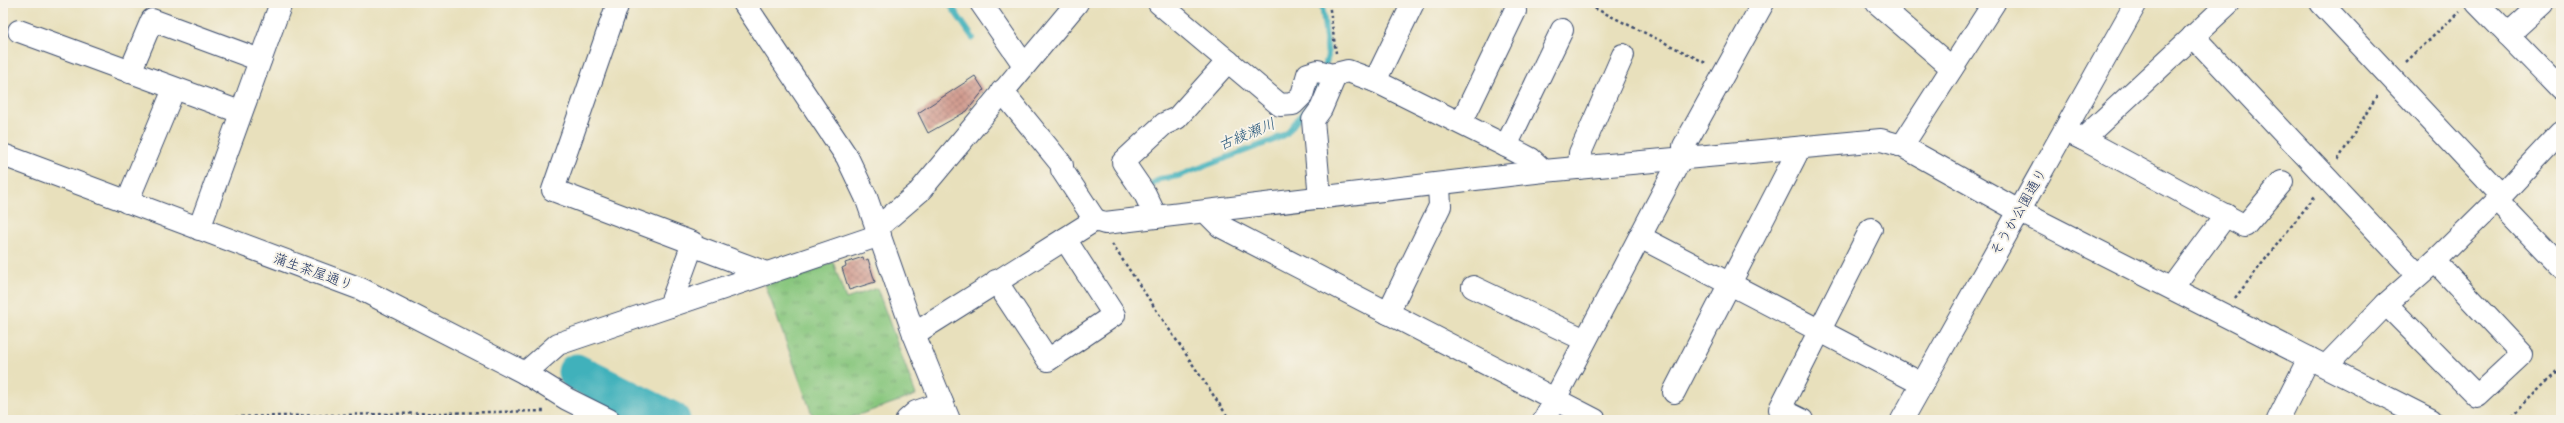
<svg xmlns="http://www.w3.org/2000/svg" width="2564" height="423" font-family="Mynerve,'Klee One',sans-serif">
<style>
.park{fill:url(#park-tufts);stroke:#517a6e}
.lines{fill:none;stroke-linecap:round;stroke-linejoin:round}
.stream{stroke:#41b1bb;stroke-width:6}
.river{stroke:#41b1bb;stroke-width:37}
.building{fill:url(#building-cross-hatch)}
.minor-casing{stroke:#3a4a6c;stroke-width:24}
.path{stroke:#3a4a6c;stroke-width:2.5;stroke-dasharray:3 3;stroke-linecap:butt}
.minor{stroke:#fff;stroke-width:22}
.labels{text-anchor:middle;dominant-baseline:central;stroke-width:4;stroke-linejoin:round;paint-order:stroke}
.street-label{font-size:14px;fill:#1b2f5e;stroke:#f7f3e8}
.water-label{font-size:15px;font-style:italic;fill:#26567a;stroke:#f7f3e8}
</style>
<defs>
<pattern id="park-tufts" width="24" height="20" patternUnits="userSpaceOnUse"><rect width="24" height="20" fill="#87c67d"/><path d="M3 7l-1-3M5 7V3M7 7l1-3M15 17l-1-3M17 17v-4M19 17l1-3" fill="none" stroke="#6ea16a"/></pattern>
<pattern id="building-cross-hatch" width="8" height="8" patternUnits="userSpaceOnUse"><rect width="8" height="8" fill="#d0998c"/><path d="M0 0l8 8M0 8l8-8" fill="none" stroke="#a87d76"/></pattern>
</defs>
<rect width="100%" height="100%" fill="#f7f3e8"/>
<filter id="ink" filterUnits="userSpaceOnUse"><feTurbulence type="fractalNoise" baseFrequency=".025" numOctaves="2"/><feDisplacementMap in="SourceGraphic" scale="8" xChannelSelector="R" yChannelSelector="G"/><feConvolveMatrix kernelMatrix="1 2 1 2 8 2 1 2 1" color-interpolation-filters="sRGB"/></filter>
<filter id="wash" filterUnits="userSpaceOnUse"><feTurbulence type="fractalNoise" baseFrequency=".012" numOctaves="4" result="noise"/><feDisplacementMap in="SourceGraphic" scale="16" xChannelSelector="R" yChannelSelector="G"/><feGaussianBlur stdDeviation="0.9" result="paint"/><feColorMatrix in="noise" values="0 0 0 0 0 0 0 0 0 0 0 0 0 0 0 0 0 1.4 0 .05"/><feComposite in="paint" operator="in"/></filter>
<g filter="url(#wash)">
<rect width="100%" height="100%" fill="#e8e0bc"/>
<polygon class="park" points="833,262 846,299 877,288 916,395 844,420 814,420 765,284"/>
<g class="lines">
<g class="stream">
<polyline points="949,3 973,38"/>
<polyline points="1152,185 1159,179 1178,176 1274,140 1287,133 1310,103 1320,81 1328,56 1322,3"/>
</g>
<polyline class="river" points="576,372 672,420"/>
</g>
<g id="blocks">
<g class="building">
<polygon points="975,76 984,90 967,111 928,133 918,113"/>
<polygon points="863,257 864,261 868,259 875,282 849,290 842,268 846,266 845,263"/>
</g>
</g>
</g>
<g filter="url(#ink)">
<use href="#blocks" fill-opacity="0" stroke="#3a4a6c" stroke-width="1"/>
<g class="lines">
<g class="minor-casing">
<g id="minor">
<polyline points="618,3 553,190 693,243 670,306"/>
<polyline points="744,3 847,157 866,197 914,334 949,420"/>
<polyline points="981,3 1024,65"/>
<polyline points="1159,3 1280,105 1293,104 1302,95 1308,74 1318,71 1332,75 1348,71 1375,81 1506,146 1531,159 1544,171"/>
<polyline points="1877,3 1952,68"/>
<polyline points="2321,3 2501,195"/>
<polyline points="2477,3 2561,89"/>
<polyline points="19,31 240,112"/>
<polyline points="2508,35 2543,3"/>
<polyline points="2193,36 2418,275"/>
<polyline points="130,72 152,20 260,60"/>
<polyline points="1375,81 1413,3"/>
<polyline points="1002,91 1062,165 1062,170 1095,220"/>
<polyline points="1461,123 1515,11"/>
<polyline points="2070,133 2083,139 2229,3"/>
<polyline points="2083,139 2245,226 2282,182"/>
<polyline points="1506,146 1562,30"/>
<polyline points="1902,146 1994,3"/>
<polyline points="3,155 361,289 525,373 567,399 609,420"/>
<polyline points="1685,158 1684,146 1763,3"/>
<polyline points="1579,168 1580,153 1623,55"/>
<polyline points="1320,198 1313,120 1321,109 1336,74"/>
<polyline points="2497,200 2561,267"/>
<polyline points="127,202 174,89"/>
<polyline points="1206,212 1220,226 1595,420"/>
<polyline points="1156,217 1145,194 1123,162 1164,124 1177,118 1228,61"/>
<polyline points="877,228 919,192 1077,3"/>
<polyline points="199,229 281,3"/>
<polyline points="1640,237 1922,384"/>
<polyline points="692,245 766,273"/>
<polyline points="996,281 1048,360 1114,315 1065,239"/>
<polyline points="1473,287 1585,340"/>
<polyline points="2173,287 2226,215"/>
<polyline points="2386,304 2477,396 2522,354 2435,261"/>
<polyline points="1388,313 1440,206 1439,185"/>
<polyline points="914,334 1095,220 1105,223 1544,171 1881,140 1902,146 2019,211 2431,420"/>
<polyline points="2326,366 2386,304 2435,261 2497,200 2561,132"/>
<polyline points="525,373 558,344 880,235"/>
<polyline points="1674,392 1796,155 1794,149"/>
<polyline points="907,420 916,412 942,403"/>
<polyline points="1544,420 1681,158"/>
<polyline points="1802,420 1780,409 1871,229"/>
<polyline points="1902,420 2136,3"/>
<polyline points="2278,420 2309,358"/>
</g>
</g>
<g class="path">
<polyline points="1329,3 1336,53"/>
<polyline points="1584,3 1706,63"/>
<polyline points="2406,62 2459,12"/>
<polyline points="2338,160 2378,94"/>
<polyline points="1112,244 1230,420"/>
<polyline points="2235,298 2315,196"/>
<polyline points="181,420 229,417 545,411"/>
<polyline points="2507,420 2561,368"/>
</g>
<use href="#minor" class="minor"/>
</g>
</g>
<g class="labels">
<g class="street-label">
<text transform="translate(2019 212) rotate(-60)">そうか公園通り</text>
<text transform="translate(313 272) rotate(20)">蒲生茶屋通り</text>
</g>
<g class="water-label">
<text transform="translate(1247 135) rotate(-22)">古綾瀬川</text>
</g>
</g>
<rect width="2564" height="423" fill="none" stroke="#f7f3e8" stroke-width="16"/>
</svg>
